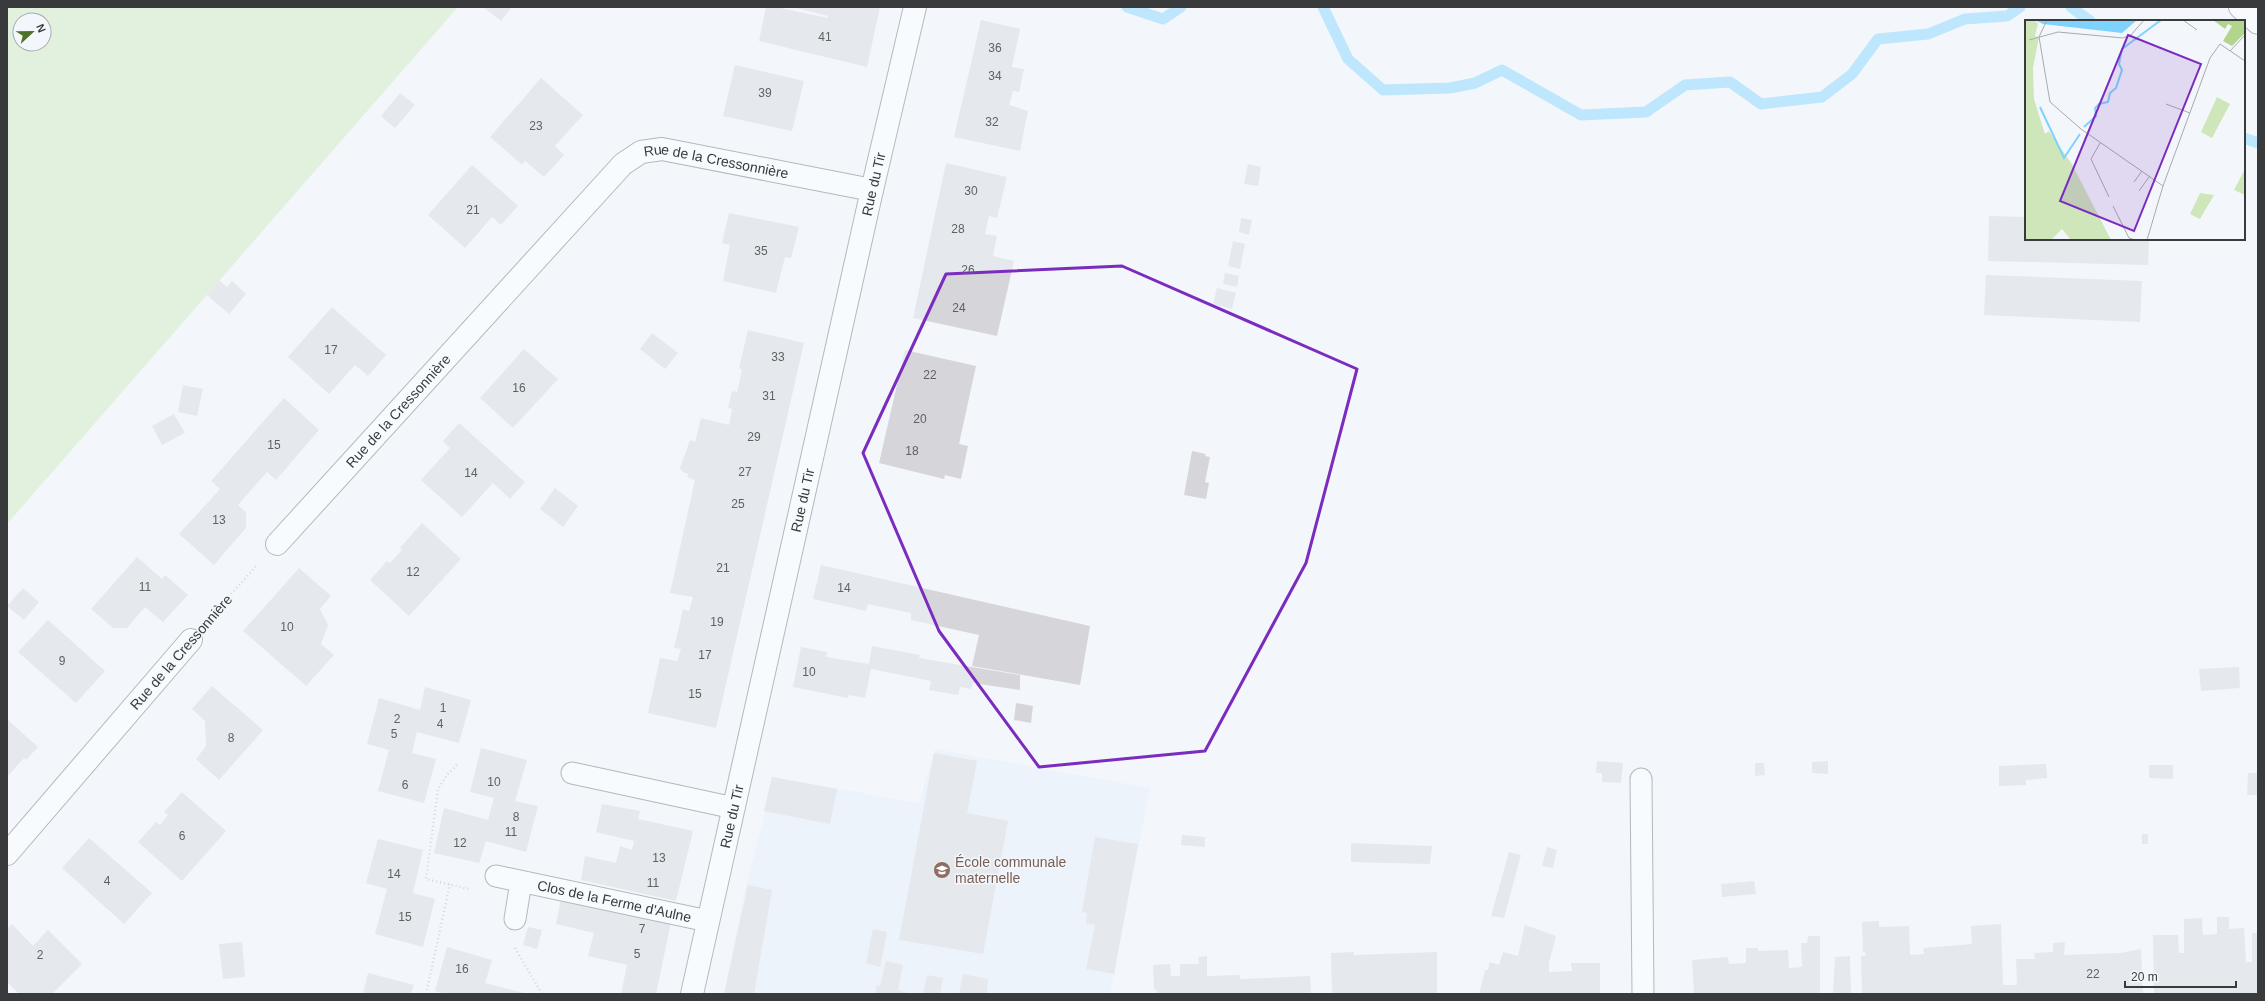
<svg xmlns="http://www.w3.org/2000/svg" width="2265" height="1001" font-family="Helvetica,sans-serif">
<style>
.built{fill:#e5eef9}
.green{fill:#cfe6ba;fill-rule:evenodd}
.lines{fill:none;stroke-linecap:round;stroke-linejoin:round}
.stream{stroke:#7ed3fe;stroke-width:11}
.building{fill:#d5d5da}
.lane-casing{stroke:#676b6f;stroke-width:23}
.street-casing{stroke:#676b6f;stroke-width:24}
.primary-casing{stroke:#676b6f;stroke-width:24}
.path{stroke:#afb2b5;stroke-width:2.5;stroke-dasharray:1 3;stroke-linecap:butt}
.lane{stroke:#fff;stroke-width:21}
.street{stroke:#fff;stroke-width:22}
.primary{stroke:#fff;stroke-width:22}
.marked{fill:none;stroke:#7b2cbf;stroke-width:3;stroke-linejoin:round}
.labels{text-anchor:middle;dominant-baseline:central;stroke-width:3;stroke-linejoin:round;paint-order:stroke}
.number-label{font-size:12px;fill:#5f6163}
.street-label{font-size:14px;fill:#383a3b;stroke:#f3f7fb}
.education-label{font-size:14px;fill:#785e54;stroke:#f3f7fb;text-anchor:start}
.inset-river{fill:none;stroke:#7ed3fe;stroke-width:2}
.inset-road{fill:none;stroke:#a8abae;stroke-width:1}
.view{fill:#7b2cbf;fill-opacity:0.15;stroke:#7b2cbf;stroke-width:2}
.inset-edge{fill:none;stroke:#383a3b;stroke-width:2}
</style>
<rect width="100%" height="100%" fill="#f3f7fb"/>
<polygon class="built" points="935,749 1150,788 1110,994 724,994 745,890 774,777 919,803"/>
<path class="green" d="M7,7H458L7,524ZM20,20H44V44H20Z"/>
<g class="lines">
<g class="stream">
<polyline points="1127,7 1163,19 1181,7"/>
<polyline points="1323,7 1348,59 1383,90 1450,88 1475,83 1502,70 1581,115 1646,112 1685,85 1730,82 1761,104 1822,97 1852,74 1878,39 1928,34 1965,19 2007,16 2020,7"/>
<polyline points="2071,7 2090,21"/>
<polyline points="2244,138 2258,143"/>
</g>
</g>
<g class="building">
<polygon points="483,7 512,7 501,21"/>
<polygon points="766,7 776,7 828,18 828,16 792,7 880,7 867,67 759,41"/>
<polygon points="981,20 1020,29 1012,67 1024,69 1019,92 1013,91 1009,105 1028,111 1020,151 954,137"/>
<polygon points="735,65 804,81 792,131 723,116"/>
<polygon points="541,78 583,115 555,146 564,155 544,177 525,161 522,165 490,137"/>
<polygon points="400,93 415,105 395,128 381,116"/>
<polygon points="946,163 1007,177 997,218 989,216 985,234 997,236 993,256 1014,261 997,336 913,318"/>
<polygon points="1248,164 1261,167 1258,186 1244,184"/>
<polygon points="472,165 518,206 501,225 492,217 465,248 428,215"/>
<polygon points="729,213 799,227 791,258 785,257 776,293 723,281 730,245 722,243"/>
<polygon points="1989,216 2026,217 2026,239 2149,239 2148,265 1988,261"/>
<polygon points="1241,218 1252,220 1249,235 1239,232"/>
<polygon points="1233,241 1245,244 1240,269 1228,266"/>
<polygon points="1225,273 1239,276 1237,287 1223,284"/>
<polygon points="1986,275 2142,281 2140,322 1984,315"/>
<polygon points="219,280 227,287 232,281 246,294 229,314 207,295"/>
<polygon points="1217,288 1236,293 1232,309 1213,304"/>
<polygon points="332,307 386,355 368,376 355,365 329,394 288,357"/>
<polygon points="748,330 804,343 716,728 648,713 660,658 677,661 681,649 674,648 683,609 689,611 693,597 670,593 695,480 687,477 688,474 683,472 680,468 690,440 695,442 701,418 729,425 732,409 728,408 732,391 737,392 742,370 739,368"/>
<polygon points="652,333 678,353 665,369 640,349"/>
<polygon points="524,349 558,379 513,428 480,398"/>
<polygon points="905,350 976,366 959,444 968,446 961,479 945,475 944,479 879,463"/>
<polygon points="183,385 203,389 197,416 178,412"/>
<polygon points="284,398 319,430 276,480 267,472 238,505 246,512 246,528 214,565 179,534 220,489 211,481"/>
<polygon points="174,414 185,433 162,445 152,426"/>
<polygon points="459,423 525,482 510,499 493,483 462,517 421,480 450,448 443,441"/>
<polygon points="1192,451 1206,454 1205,456 1210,457 1205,482 1209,483 1206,499 1184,495"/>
<polygon points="555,488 578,506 563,527 540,509"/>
<polygon points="422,523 461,559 409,616 370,580 387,561 390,563 402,550 400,548"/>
<polygon points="137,557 162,579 165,575 188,595 163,622 145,607 127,628 113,628 91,609"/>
<polygon points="821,565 1090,626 1080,685 972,666 979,635 911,620 911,613 868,604 866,611 813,599"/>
<polygon points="299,568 331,596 320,609 328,625 321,644 334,655 306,686 243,631"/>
<polygon points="23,588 39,602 24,620 7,606"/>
<polygon points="48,620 105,671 76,703 18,652"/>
<polygon points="872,646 920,655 919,658 1020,675 1020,690 973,683 971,689 960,687 958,695 929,690 931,681 871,669 865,698 849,695 848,698 793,687 801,647 827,652 826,657 869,664"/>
<polygon points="2239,667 2240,688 2201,691 2199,669"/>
<polygon points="212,686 263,730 219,780 196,759 206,746 205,721 192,709"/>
<polygon points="425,687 471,700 459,743 417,732 412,753 436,759 424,803 378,791 389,750 367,744 379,698 420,710"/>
<polygon points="1016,703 1033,706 1031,723 1014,720"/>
<polygon points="7,719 38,747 26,760 24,758 7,777"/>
<polygon points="481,748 527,760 515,801 538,806 526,852 486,841 479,863 434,853 444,808 488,820 494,798 470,792"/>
<polygon points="934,753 977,761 967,813 1008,821 983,954 899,940"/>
<polygon points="1597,761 1623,763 1621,783 1602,782 1602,773 1596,773"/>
<polygon points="1828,761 1828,774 1812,773 1812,762"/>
<polygon points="1755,763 1764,763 1765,775 1755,776"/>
<polygon points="2046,764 2047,778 2026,780 2026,785 1999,786 1999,766"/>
<polygon points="2149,765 2173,765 2173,779 2149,778"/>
<polygon points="2248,773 2258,773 2258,795 2247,795"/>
<polygon points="772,777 837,789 830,824 764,811"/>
<polygon points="182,792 226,831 182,881 138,842 156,822 160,825 168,815 164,812"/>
<polygon points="602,804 640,811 638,819 693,831 676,901 581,880 585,856 616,863 620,846 632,850 634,841 596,832"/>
<rect x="2142" y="834" width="6" height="10"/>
<polygon points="1182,835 1205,837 1205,847 1181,845"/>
<polygon points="1095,837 1138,844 1114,974 1086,969 1095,925 1086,923 1087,913 1082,912"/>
<polygon points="89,838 152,893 124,924 62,868"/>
<polygon points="378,839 423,850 413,893 435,899 423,947 375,934 387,889 366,883"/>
<polygon points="1351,843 1432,846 1430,864 1351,862"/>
<polygon points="1547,847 1557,850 1553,868 1542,866"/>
<polygon points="1509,852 1521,855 1504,918 1491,916"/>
<polygon points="1754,881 1756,894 1722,897 1721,884"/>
<polygon points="748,885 772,890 754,994 724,994"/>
<polygon points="561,899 671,922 656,994 621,994 627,965 588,956 594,933 556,924"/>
<polygon points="2217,917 2229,917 2229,929 2244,928 2246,962 2252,962 2252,933 2258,933 2258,994 2154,994 2153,935 2178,935 2179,953 2184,953 2184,919 2202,918 2203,935 2217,934"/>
<polygon points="1879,921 1879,927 1909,926 1910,955 1924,954 1923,948 1972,944 1971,926 2001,924 2003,985 2017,985 2016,959 2035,959 2034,953 2053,952 2053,943 2065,942 2064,955 2121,953 2141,949 2143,994 1862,994 1861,956 1866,956 1865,952 1863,952 1862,922"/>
<polygon points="12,924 33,946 48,930 82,964 52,994 19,994 7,982 7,930"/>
<polygon points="1525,925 1556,936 1549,963 1549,972 1572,971 1571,963 1600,963 1600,994 1479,994 1485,970 1488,970 1490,962 1499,965 1503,952 1518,956"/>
<polygon points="528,927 542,930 537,949 523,945"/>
<polygon points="873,929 887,932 880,967 866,963"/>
<polygon points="1808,936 1820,936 1820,994 1694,994 1692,960 1728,957 1729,964 1746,963 1746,948 1758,948 1758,951 1788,950 1789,968 1802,967 1801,943 1807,943"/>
<polygon points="242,942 245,977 223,979 219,944"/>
<polygon points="447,947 492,960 485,983 528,994 446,994 435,991"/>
<polygon points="1354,952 1354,955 1437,952 1437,994 1332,994 1331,953"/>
<polygon points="1207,956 1207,976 1240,975 1240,979 1310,976 1311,994 1157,994 1156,989 1154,990 1153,965 1170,964 1171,976 1180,976 1180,964 1199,964 1198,957"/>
<polygon points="1850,956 1851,994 1833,994 1835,957"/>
<polygon points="886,961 903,965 898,990 912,994 875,994 877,985 880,986"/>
<polygon points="368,973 414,985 411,994 363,994"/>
<polygon points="963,974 988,979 987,994 959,994"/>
<polygon points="927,975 943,978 940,994 923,994"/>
</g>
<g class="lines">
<g class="lane-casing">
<g id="lane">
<polyline points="572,773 734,808"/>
<polyline points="1641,779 1643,994"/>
<path id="s1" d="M496,876L708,921"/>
<polyline points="515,919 521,882"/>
</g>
</g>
<g class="street-casing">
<g id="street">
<polyline points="2240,7 2258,23"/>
<path id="s2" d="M277,544L623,164L641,152L662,149L872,190"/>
<polyline points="7,854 191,640"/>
</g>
</g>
<g class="primary-casing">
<g id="primary">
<path id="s3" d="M692,994L872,190L915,7"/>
</g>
</g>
<g class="path">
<polyline points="210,618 256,566"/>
<polyline points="457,765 447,775 438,789 426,879 469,889"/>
<polyline points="515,948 542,994"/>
<polyline points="426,994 450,884"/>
</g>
<use href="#lane" class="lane"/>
<use href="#street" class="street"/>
<use href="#primary" class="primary"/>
</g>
<path d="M0 0H2265V1001H0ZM1122,266L1357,369L1306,563L1205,751L1039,767L939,631L863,453L946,274Z" fill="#f3f7fb" fill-opacity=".55" fill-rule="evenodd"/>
<path class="marked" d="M1122,266L1357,369L1306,563L1205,751L1039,767L939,631L863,453L946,274Z"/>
<defs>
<g id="school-disc" transform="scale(0.9)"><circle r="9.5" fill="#8d6e63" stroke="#f3f7fb"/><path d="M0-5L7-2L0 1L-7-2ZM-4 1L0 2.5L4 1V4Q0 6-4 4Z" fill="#fff"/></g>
</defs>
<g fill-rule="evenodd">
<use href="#school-disc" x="942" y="870"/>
</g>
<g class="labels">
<g class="number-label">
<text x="825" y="37">41</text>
<text x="995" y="48">36</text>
<text x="995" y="76">34</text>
<text x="765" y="93">39</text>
<text x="992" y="122">32</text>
<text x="536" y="126">23</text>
<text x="971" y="191">30</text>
<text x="473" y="210">21</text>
<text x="958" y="229">28</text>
<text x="761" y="251">35</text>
<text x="968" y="270">26</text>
<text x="959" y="308">24</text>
<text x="331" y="350">17</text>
<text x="778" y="357">33</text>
<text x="930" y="375">22</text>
<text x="519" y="388">16</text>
<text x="769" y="396">31</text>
<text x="920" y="419">20</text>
<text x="754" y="437">29</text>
<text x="274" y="445">15</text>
<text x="912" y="451">18</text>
<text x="745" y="472">27</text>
<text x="471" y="473">14</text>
<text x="738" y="504">25</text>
<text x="219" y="520">13</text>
<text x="723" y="568">21</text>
<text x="413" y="572">12</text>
<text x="145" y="587">11</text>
<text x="844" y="588">14</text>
<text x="717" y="622">19</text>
<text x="287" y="627">10</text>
<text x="705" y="655">17</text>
<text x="62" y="661">9</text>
<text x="809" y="672">10</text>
<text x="695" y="694">15</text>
<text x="443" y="708">1</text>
<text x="397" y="719">2</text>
<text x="440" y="724">4</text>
<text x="394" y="734">5</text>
<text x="231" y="738">8</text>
<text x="494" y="782">10</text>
<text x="405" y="785">6</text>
<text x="516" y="817">8</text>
<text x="511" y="832">11</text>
<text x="182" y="836">6</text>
<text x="460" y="843">12</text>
<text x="659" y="858">13</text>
<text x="394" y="874">14</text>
<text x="107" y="881">4</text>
<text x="653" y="883">11</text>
<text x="405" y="917">15</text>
<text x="642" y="929">7</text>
<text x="637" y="954">5</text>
<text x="40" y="955">2</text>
<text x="462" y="969">16</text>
<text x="2093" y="974">22</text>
</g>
<g class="street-label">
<text stroke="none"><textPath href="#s2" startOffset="612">Rue de la Cressonnière</textPath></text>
<text stroke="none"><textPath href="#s3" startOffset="830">Rue du Tir</textPath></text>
<text stroke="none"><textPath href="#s2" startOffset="180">Rue de la Cressonnière</textPath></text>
<text stroke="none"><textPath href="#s3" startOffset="506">Rue du Tir</textPath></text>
<text transform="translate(181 652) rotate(-49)">Rue de la Cressonnière</text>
<text stroke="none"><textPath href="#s3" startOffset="182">Rue du Tir</textPath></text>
<text stroke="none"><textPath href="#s1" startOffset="121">Clos de la Ferme d'Aulne</textPath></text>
</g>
<g class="education-label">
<text x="955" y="862">École communale<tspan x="955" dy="16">maternelle</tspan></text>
</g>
</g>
<g transform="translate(2025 20)">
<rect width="220" height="220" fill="#f3f7fb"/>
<path d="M0,0H8L13,3L10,16L14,17L8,48L9,79L20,114L24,111L48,146L86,220H46L37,209L26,220H0ZM192,77L205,84L187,118L176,112ZM220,149V175L209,170ZM175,173L189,175L175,199L165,194Z" fill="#cfe6ba"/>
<path d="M188,0H220V13L207,26L198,21L207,6L203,4L200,9Z" fill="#b2d58e"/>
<path d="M10,0H112L97,13L18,4Z" fill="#7ed3fe"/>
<path class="inset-river" d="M15,87L39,138L55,114M59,107L71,96L70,88L74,84L83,82L85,73L91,68L97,50L94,44L97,29L136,0"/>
<path class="inset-road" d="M22,0L14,17L25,82L56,109L138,166M158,0L172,10M4,20L33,12L98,18L106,15L119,0M205,31L220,15M141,84L165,93M75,123L66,139L84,177M109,162L117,151M114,171L124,157M88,186L104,218L110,220M122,220L138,166L185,38L195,24L220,41"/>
<path class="view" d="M103,15L176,44L109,211L35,181Z"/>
<rect width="220" height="220" class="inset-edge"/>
</g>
<rect width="2265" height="1001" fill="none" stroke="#383a3b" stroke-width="16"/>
<g transform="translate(32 32) rotate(68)"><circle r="19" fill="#f3f7fb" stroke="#a8abae"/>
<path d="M0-3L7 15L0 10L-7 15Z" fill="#4e712a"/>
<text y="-6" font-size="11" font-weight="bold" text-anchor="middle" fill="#383a3b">N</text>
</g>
<path d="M2125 981v6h111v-6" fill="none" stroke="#383a3b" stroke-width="2"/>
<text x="2131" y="981" font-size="12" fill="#383a3b" stroke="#f3f7fb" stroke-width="3" paint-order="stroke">20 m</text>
</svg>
